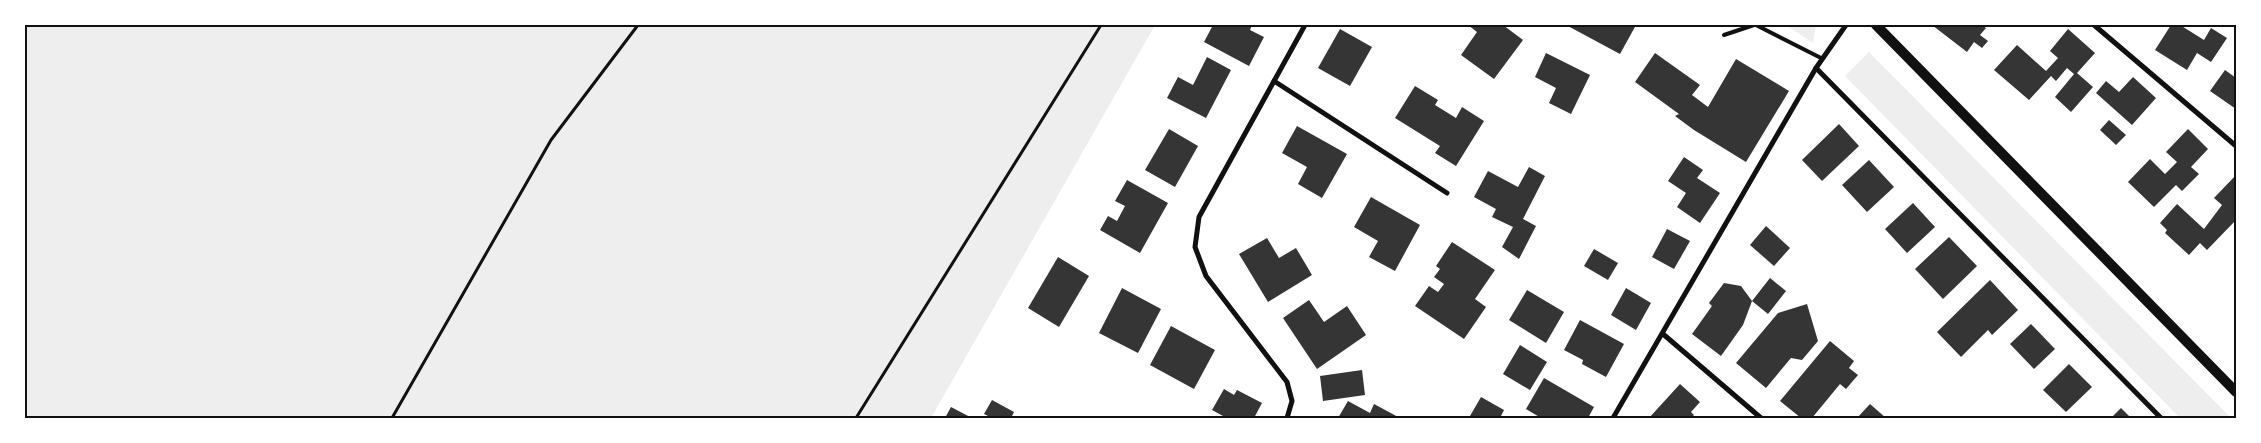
<svg xmlns="http://www.w3.org/2000/svg" width="2261" height="443" font-family="Karla,sans-serif">
<style>
.green{fill:#eee}
.building{fill:#353535}
.lines{fill:none;stroke-linecap:round;stroke-linejoin:round}
.path{stroke:#111;stroke-width:3}
.service{stroke:#111;stroke-width:4}
.minor{stroke:#111;stroke-width:5}
.secondary{stroke:#111;stroke-width:10}
.neatline{fill:none;stroke:#111;stroke-width:2}
</style>
<rect width="100%" height="100%" fill="#fff"/>
<g class="green">
<polygon points="25,25 1155,25 931,418 25,418"/>
<polygon points="1786,25 1816,25 1813,43"/>
<polygon points="1869,52 2231,418 2180,418 1845,76"/>
</g>
<g class="building">
<polygon points="1213,25 1252,25 1250,30 1264,37 1249,66 1204,42"/>
<polygon points="1468,25 1503,25 1523,40 1494,79 1461,55 1477,32"/>
<polygon points="1566,25 1636,25 1620,54"/>
<polygon points="1932,25 1982,25 1986,28 1980,35 1988,41 1982,48 1974,42 1967,52"/>
<polygon points="2171,25 2180,25 2204,40 2211,28 2227,38 2211,62 2197,53 2187,70 2155,50"/>
<polygon points="1340,29 1372,47 1350,86 1318,68"/>
<polygon points="2068,29 2095,53 2077,73 2093,87 2071,112 2055,97 2074,74 2067,68 2056,81 2051,76 2029,100 1994,70 2017,45 2046,71 2058,58 2050,51"/>
<polygon points="1546,53 1590,75 1571,114 1549,103 1556,88 1535,77"/>
<polygon points="1655,53 1700,85 1692,95 1708,107 1736,59 1789,91 1746,162 1694,130 1675,116 1679,114 1635,82"/>
<polygon points="1207,57 1231,70 1206,118 1167,98 1178,77 1193,85"/>
<polygon points="2225,70 2236,78 2236,109 2210,91"/>
<polygon points="2133,77 2156,98 2132,125 2096,93 2106,81 2119,92"/>
<polygon points="1415,86 1438,100 1435,105 1456,118 1462,107 1484,121 1456,166 1435,153 1440,146 1395,118"/>
<polygon points="2109,120 2126,135 2116,145 2100,130"/>
<polygon points="1839,124 1859,146 1822,181 1802,160"/>
<polygon points="1297,126 1347,154 1322,198 1298,184 1307,167 1282,153"/>
<polygon points="1169,129 1198,146 1175,187 1145,170"/>
<polygon points="2188,129 2208,149 2191,167 2199,174 2182,191 2176,185 2154,207 2128,182 2150,159 2165,174 2177,162 2166,152"/>
<polygon points="1684,157 1703,170 1697,178 1720,193 1700,223 1677,207 1686,193 1668,181"/>
<polygon points="1869,160 1894,187 1867,212 1842,185"/>
<polygon points="1529,167 1545,176 1523,219 1536,226 1519,259 1502,247 1513,227 1492,217 1496,209 1474,197 1488,171 1518,187"/>
<polygon points="2236,175 2236,220 2207,250 2200,243 2189,255 2165,233 2167,230 2160,223 2177,204 2204,229 2222,205 2214,198"/>
<polygon points="1127,180 1168,203 1140,253 1100,230 1108,216 1117,221 1125,206 1115,201"/>
<polygon points="1371,197 1420,225 1395,271 1369,257 1378,241 1354,227"/>
<polygon points="1913,203 1935,227 1907,253 1885,229"/>
<polygon points="1766,226 1790,248 1774,266 1750,245"/>
<polygon points="1667,229 1690,241 1674,269 1652,257"/>
<polygon points="1949,237 1977,266 1943,299 1915,269"/>
<polygon points="1267,238 1279,258 1296,248 1312,275 1268,302 1239,254"/>
<polygon points="1452,242 1495,270 1475,299 1486,307 1464,339 1415,306 1429,286 1438,292 1444,284 1434,277 1440,269 1436,266"/>
<polygon points="1594,249 1618,263 1608,280 1584,266"/>
<polygon points="1058,257 1089,276 1059,327 1028,308"/>
<polygon points="1770,278 1786,291 1768,314 1752,301 1743,325 1721,356 1692,334 1712,306 1709,303 1724,283 1741,286 1752,301"/>
<polygon points="1990,280 2018,310 1992,335 1988,330 1961,357 1937,332"/>
<polygon points="1122,288 1161,309 1138,353 1099,333"/>
<polygon points="1626,288 1651,303 1636,330 1611,315"/>
<polygon points="1527,290 1564,312 1546,343 1509,320"/>
<polygon points="1309,300 1324,322 1347,306 1366,335 1317,369 1283,318"/>
<polygon points="1807,304 1818,341 1802,360 1791,358 1766,388 1736,363 1778,313"/>
<polygon points="1580,320 1624,344 1606,377 1582,364 1583,360 1564,350"/>
<polygon points="2031,324 2055,349 2034,369 2010,344"/>
<polygon points="1171,326 1215,350 1194,389 1150,365"/>
<polygon points="1830,341 1854,361 1849,368 1858,375 1846,389 1840,384 1812,418 1801,418 1780,401"/>
<polygon points="1520,345 1547,362 1530,390 1503,374"/>
<polygon points="2069,364 2092,387 2066,412 2043,390"/>
<polygon points="1362,370 1365,395 1323,401 1320,376"/>
<polygon points="1544,378 1594,407 1588,418 1541,418 1526,409"/>
<polygon points="1680,384 1700,402 1691,412 1694,415 1691,418 1649,418"/>
<polygon points="1224,389 1234,395 1237,390 1262,403 1254,418 1222,418 1223,416 1212,410"/>
<polygon points="1481,397 1504,410 1500,418 1470,416"/>
<polygon points="992,400 1014,412 1011,418 986,418 988,416 984,414"/>
<polygon points="1348,401 1370,413 1374,404 1400,418 1338,418"/>
<polygon points="1870,404 1886,418 1857,418"/>
<polygon points="951,407 972,418 945,418"/>
<polygon points="2121,408 2131,418 2111,418"/>
</g>
<g class="lines">
<g class="path">
<polyline points="392,418 551,140 638,25"/>
<polyline points="856,418 1101,25"/>
</g>
<g class="service">
<polyline points="1756,25 1821,58"/>
<polyline points="1724,35 1754,25"/>
</g>
<g class="minor">
<polyline points="2094,25 2236,146"/>
<polyline points="1816,68 2161,418"/>
<polyline points="1274,81 1447,193"/>
<polyline points="1663,334 1761,418"/>
<polyline points="1287,418 1292,401 1287,382 1206,276 1195,247 1199,217 1305,25"/>
<polyline points="1613,418 1816,68 1846,25"/>
</g>
<polyline class="secondary" points="1876,25 2236,392"/>
</g>
<rect width="2261" height="443" fill="none" stroke="#ffffff" stroke-width="52"/>
<rect x="26" y="26" width="2209" height="391" class="neatline"/>
</svg>
